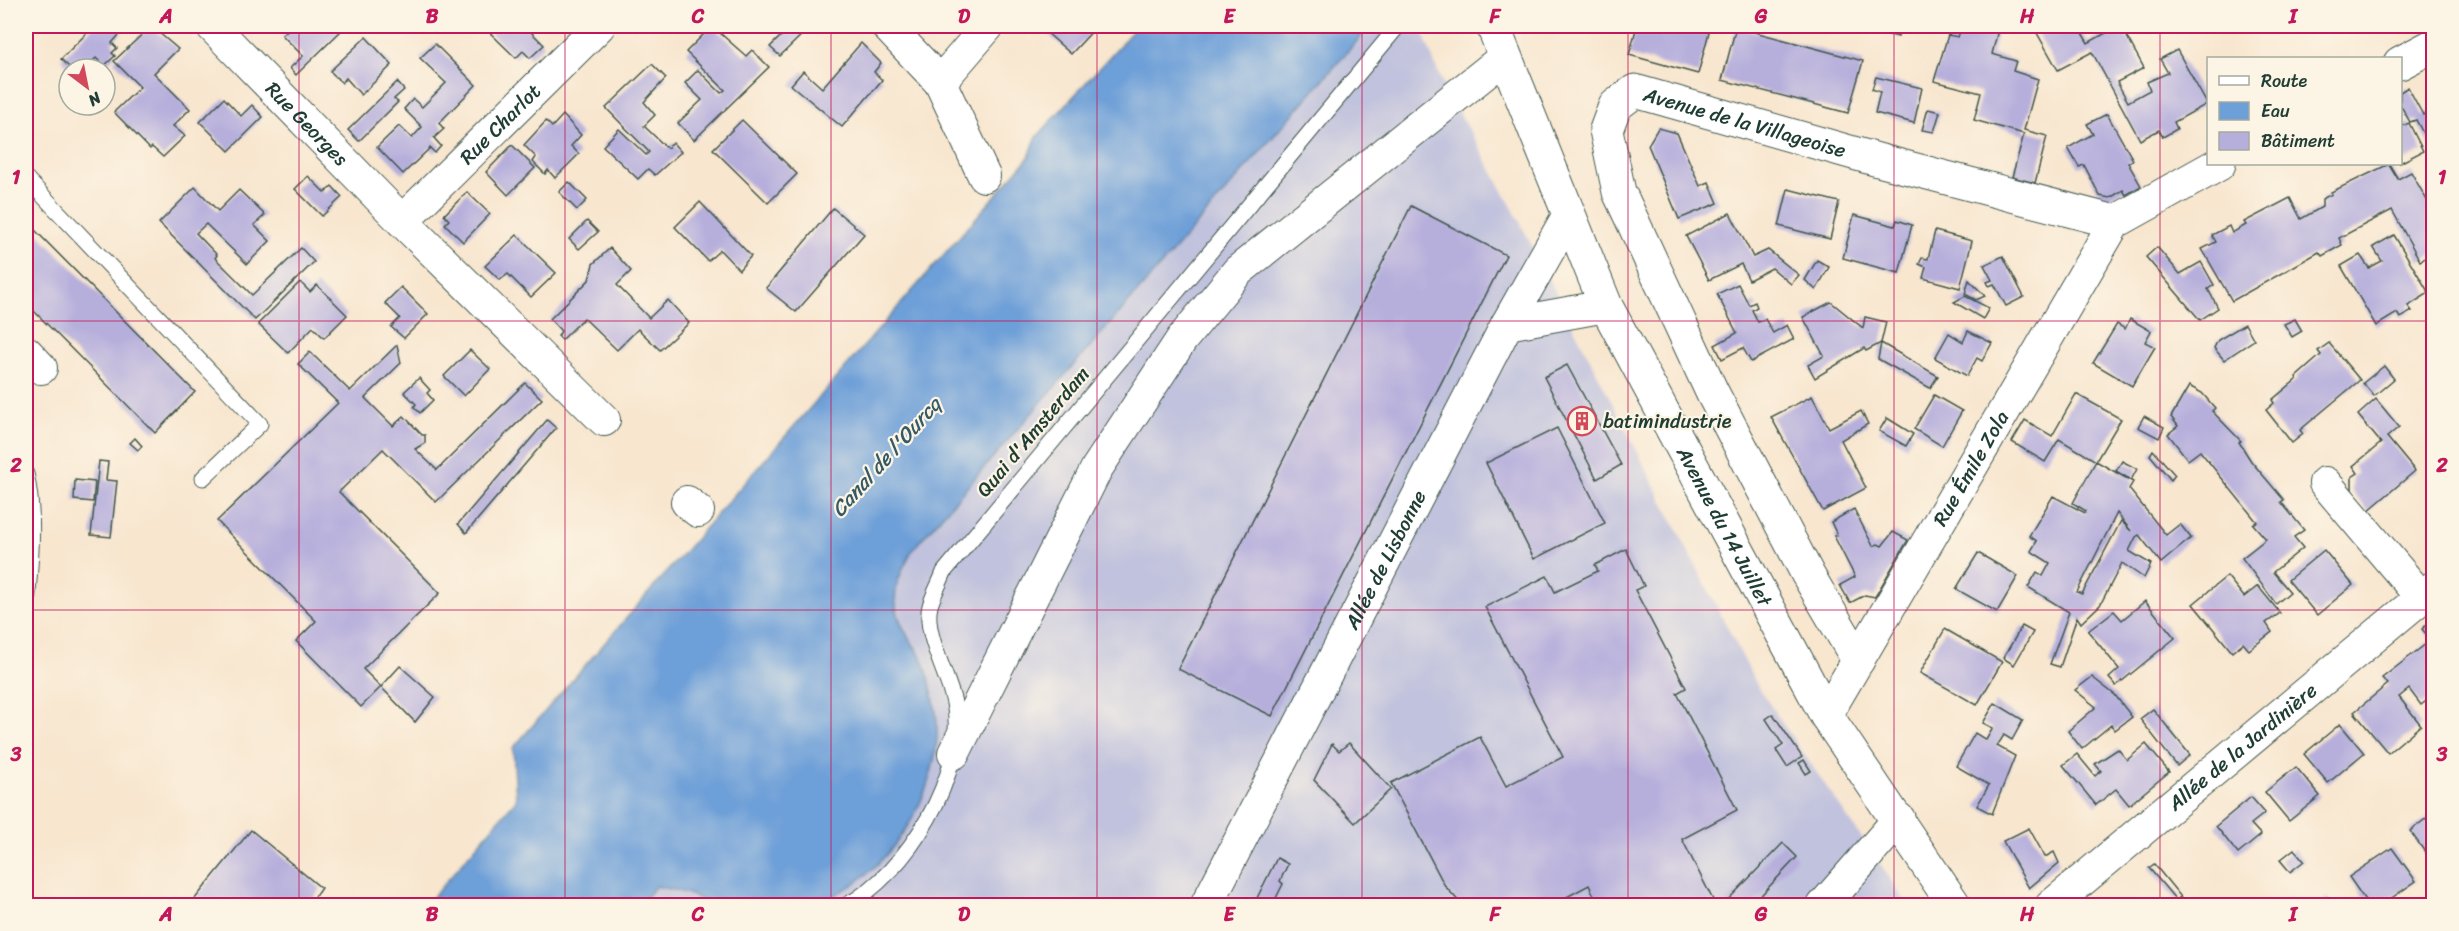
<svg xmlns="http://www.w3.org/2000/svg" width="2459" height="931" font-family="Sriracha,sans-serif">
<style>
.industrial{fill:#c1c2dd}
.water{fill:#6d9fd8;stroke:#466e86;stroke-width:1.5}
.building{fill:#b6afdc;fill-rule:evenodd}
.lines{fill:none;stroke-linecap:round;stroke-linejoin:round}
.lane-casing{stroke:#40564b;stroke-width:17}
.street-casing{stroke:#40564b;stroke-width:34}
.secondary-casing{stroke:#40564b;stroke-width:35}
.lane{stroke:#fff;stroke-width:15}
.street{stroke:#fff;stroke-width:32}
.secondary{stroke:#fff;stroke-width:33}
.grid{fill:none;stroke:#c2185b;stroke-width:1.5;stroke-opacity:0.55}
.labels{text-anchor:middle;dominant-baseline:central;stroke-width:4.5;stroke-linejoin:round;paint-order:stroke}
.street-label{font-size:20px;fill:#1f3d34;stroke:#fcf5e5}
.poi-label{font-size:20px;fill:#1f3d34;stroke:#fcf5e5;text-anchor:start}
.water-label{font-size:21px;font-style:italic;fill:#365a65;stroke:#fcf5e5}
.neatline{fill:none;stroke:#c2185b;stroke-width:2}
.grid-label{font-size:20px;text-anchor:middle;font-weight:bold;fill:#c2185b}
</style>
<rect width="100%" height="100%" fill="#fcf5e5"/>
<filter id="ink" filterUnits="userSpaceOnUse"><feTurbulence type="fractalNoise" baseFrequency=".0167" numOctaves="2"/><feDisplacementMap in="SourceGraphic" scale="12" xChannelSelector="R" yChannelSelector="G"/><feConvolveMatrix kernelMatrix="1 2 1 2 8 2 1 2 1" color-interpolation-filters="sRGB"/></filter>
<filter id="wash" filterUnits="userSpaceOnUse"><feTurbulence type="fractalNoise" baseFrequency=".008" numOctaves="4" result="noise"/><feDisplacementMap in="SourceGraphic" scale="24" xChannelSelector="R" yChannelSelector="G"/><feGaussianBlur stdDeviation="1.35" result="paint"/><feColorMatrix in="noise" values="0 0 0 0 0 0 0 0 0 0 0 0 0 0 0 0 0 1.4 0 .05"/><feComposite in="paint" operator="in"/></filter>
<g filter="url(#wash)">
<rect width="100%" height="100%" fill="#f8e6cf"/>
<g class="industrial">
<polygon points="1370,26 1420,26 1440,77 1513,209 1759,689 1908,905 801,906 836,893 884,859 903,836 918,809 930,779 936,717 906,633 896,615 895,594 899,574 913,549"/>
<polygon points="656,886 690,894 712,905 639,906"/>
</g>
<path class="water" d="M1137,26H1370L913,549C896,579 887,601 906,633C911,642 918,651 923,660C930,677 933,695 936,713C946,791 883,892 802,905C788,908 723,909 711,905C704,903 698,897 691,895C680,890 667,889 656,886L639,905H426L516,800L513,748L1029,157L1036,138Z"/>
<g id="blocks">
<g class="building">
<polygon points="94,26 127,26 112,43 117,48 112,53 115,56 104,66 96,58 85,69 71,69 61,59"/>
<polygon points="151,26 178,49 154,73 190,109 173,126 185,136 163,157 152,147 150,149 114,112 140,87 114,61"/>
<polygon points="292,26 346,26 296,75 290,68 303,56 282,35"/>
<polygon points="483,26 525,26 544,45 530,58 523,51 516,58"/>
<polygon points="712,26 746,56 752,50 769,67 694,140 678,123 702,100 685,83 698,70 721,93 725,90 686,52"/>
<polygon points="786,26 811,26 780,56 770,47 789,28"/>
<polygon points="1052,26 1097,26 1071,54 1046,32"/>
<polygon points="1637,26 1691,26 1690,28 1709,32 1698,74 1629,55"/>
<polygon points="1889,26 1901,26 1898,37 1887,34"/>
<polygon points="1962,26 1980,26 1998,30 1992,54 2016,61 2013,71 2038,79 2024,130 2047,136 2035,183 2012,177 2024,134 1974,120 1981,93 1934,81 1948,35 1958,37"/>
<polygon points="2033,26 2078,26 2088,43 2106,33 2102,26 2121,26 2144,68 2117,82 2128,102 2150,90 2147,82 2168,73 2160,59 2177,50 2207,104 2174,122 2177,129 2163,137 2159,130 2140,140 2092,52 2058,70"/>
<polygon points="1736,27 1863,61 1848,113 1722,80"/>
<polygon points="366,37 392,65 361,95 346,78 342,83 330,71"/>
<polygon points="861,43 881,63 874,72 882,80 842,127 791,85 803,71 822,88"/>
<polygon points="435,44 476,85 439,123 444,129 434,138 441,146 435,153 430,148 403,174 377,147 399,126 412,138 422,127 404,109 413,99 422,107 446,83 420,58"/>
<polygon points="652,64 666,78 644,102 655,115 644,126 667,148 673,143 681,152 655,175 648,169 638,179 603,146 619,129 646,155 649,152 606,108"/>
<polygon points="1876,77 1922,88 1914,123 1875,113 1880,92 1872,89"/>
<polygon points="397,82 404,90 394,99 398,102 359,141 348,130"/>
<polygon points="2408,87 2423,115 2433,109 2433,152 2416,120 2410,122 2400,104 2400,92"/>
<polygon points="224,98 241,116 252,105 263,117 229,151 200,122"/>
<polygon points="1928,109 1940,112 1934,132 1922,130"/>
<polygon points="2107,114 2133,160 2128,163 2141,186 2126,195 2123,190 2110,198 2100,196 2084,165 2079,167 2068,148 2093,134 2087,124"/>
<polygon points="563,115 581,135 571,146 579,154 555,178 548,170 545,174 533,162 536,157 524,145 546,121 552,127"/>
<polygon points="742,120 797,174 768,203 713,149"/>
<polygon points="2409,123 2423,151 2400,163 2400,127"/>
<polygon points="1658,128 1677,133 1700,186 1709,182 1718,203 1679,219 1648,145"/>
<polygon points="512,145 535,168 508,195 486,172"/>
<polygon points="2389,164 2398,179 2411,172 2433,211 2433,254 2420,261 2392,210 2339,238 2342,245 2322,256 2319,252 2232,301 2202,249 2216,242 2212,235 2229,226 2232,233 2246,225 2244,222 2290,198 2301,219 2322,207 2322,199 2332,194 2331,192"/>
<polygon points="308,176 325,193 332,186 342,197 322,216 295,189"/>
<polygon points="569,182 587,200 577,210 559,192"/>
<polygon points="195,187 218,211 239,190 265,215 254,225 270,241 247,264 206,224 196,233 217,255 215,258 252,295 301,248 314,262 255,320 159,223"/>
<polygon points="1788,189 1839,202 1830,239 1779,226"/>
<polygon points="467,192 490,214 463,242 445,224 449,220 444,215"/>
<polygon points="700,202 751,256 739,270 720,250 708,261 675,227"/>
<polygon points="1411,206 1506,255 1272,716 1178,669"/>
<polygon points="833,208 864,234 796,312 766,288"/>
<polygon points="1730,213 1753,257 1768,250 1799,275 1791,284 1772,268 1749,280 1741,264 1709,280 1686,236"/>
<polygon points="1854,215 1895,226 1897,220 1912,225 1899,273 1843,258"/>
<polygon points="587,221 598,232 579,249 569,239"/>
<polygon points="29,224 195,392 155,433 26,303 26,227"/>
<polygon points="1935,231 1972,241 1960,288 1923,278 1926,267 1919,264 1922,258 1928,259"/>
<polygon points="517,235 556,273 531,297 508,274 500,280 485,266"/>
<polygon points="2394,235 2429,293 2408,306 2412,311 2400,318 2397,313 2376,326 2341,266 2360,255 2369,268 2382,261 2373,247"/>
<polygon points="2157,247 2180,274 2201,262 2214,285 2208,289 2218,308 2200,320 2146,257"/>
<polygon points="610,248 631,271 617,285 649,318 668,300 689,323 660,350 638,329 617,350 584,318 562,340 558,336 561,331 550,319 589,280 593,264"/>
<polygon points="2003,256 2024,297 2006,306 1994,284 1989,286 1987,282 1992,280 1984,265"/>
<polygon points="1817,260 1829,267 1816,290 1805,280"/>
<polygon points="1969,280 1985,296 1976,300 1965,294"/>
<polygon points="300,282 310,292 317,285 347,315 324,338 313,327 288,353 258,324"/>
<polygon points="1738,284 1749,305 1755,302 1757,307 1752,310 1758,322 1765,319 1773,333 1787,325 1794,339 1751,362 1743,348 1722,359 1715,345 1737,333 1717,294"/>
<polygon points="401,287 428,314 404,338 391,327 400,318 385,303"/>
<polygon points="1965,296 1989,308 1983,319 1954,302"/>
<polygon points="1831,302 1863,328 1865,317 1886,322 1881,343 1866,351 1864,348 1815,378 1808,365 1824,356 1803,317"/>
<polygon points="2130,319 2151,331 2145,342 2155,347 2132,386 2093,363 2117,324 2125,329"/>
<polygon points="2295,319 2302,331 2292,337 2284,324"/>
<polygon points="2245,324 2254,340 2224,360 2214,348 2218,340"/>
<polygon points="1968,331 1992,343 1982,361 1977,358 1967,376 1935,358 1949,333 1963,342"/>
<polygon points="1881,343 1938,376 1930,388 1878,359"/>
<polygon points="2329,343 2360,380 2300,430 2303,434 2292,443 2266,410 2274,403 2272,400 2297,379 2296,377 2321,355 2318,351"/>
<polygon points="397,345 401,363 365,398 393,426 404,416 422,435 425,435 425,443 415,449 437,470 525,383 542,399 436,502 383,449 339,492 440,593 363,669 381,687 400,666 435,697 415,722 381,687 361,707 296,641 316,621 217,521 338,403 298,364 310,352 350,391"/>
<polygon points="470,350 490,369 464,396 444,376"/>
<polygon points="1567,365 1621,465 1597,479 1544,377"/>
<polygon points="2384,366 2394,379 2374,396 2363,383"/>
<polygon points="419,378 430,390 427,393 433,400 420,413 414,407 416,404 404,392"/>
<polygon points="2189,386 2202,393 2215,408 2212,411 2241,441 2239,442 2251,461 2284,500 2281,502 2304,530 2294,537 2303,548 2273,572 2290,592 2276,604 2242,558 2266,539 2253,524 2257,522 2200,451 2188,460 2168,434 2178,426 2171,417"/>
<polygon points="2076,394 2121,419 2096,461 2059,439 2045,462 2012,442 2025,420 2052,436"/>
<polygon points="1934,395 1962,411 1942,446 1914,429"/>
<polygon points="1812,396 1829,428 1861,411 1868,424 1841,440 1866,488 1823,511 1771,417"/>
<polygon points="2376,399 2399,427 2387,437 2415,471 2368,511 2352,491 2352,477 2358,473 2353,466 2381,443 2358,415"/>
<polygon points="2144,416 2164,427 2159,438 2138,427"/>
<polygon points="1887,418 1913,434 1906,446 1879,431"/>
<polygon points="547,420 556,428 466,533 458,524"/>
<polygon points="1557,428 1605,523 1534,559 1486,463"/>
<polygon points="135,438 142,446 138,450 130,443"/>
<polygon points="2153,450 2175,475 2171,480 2150,455"/>
<polygon points="99,461 108,462 106,480 117,481 111,537 91,535"/>
<path d="M2096,461L2133,482L2129,489L2166,535L2180,524L2191,538L2161,563L2139,535L2136,537L2129,551L2151,564L2144,578L2122,563L2100,605L2081,623L2077,617L2060,667L2050,664L2069,612L2028,587L2037,572L2043,576L2050,563L2031,551L2037,541L2029,536L2053,496L2085,513L2086,511L2073,503ZM2117,513L2131,531L2121,521L2082,594L2077,592Z"/>
<polygon points="2122,461 2137,469 2131,480 2116,471"/>
<polygon points="75,480 95,482 93,502 74,500"/>
<polygon points="1854,509 1873,546 1878,544 1882,546 1893,532 1908,540 1875,597 1865,595 1850,603 1840,585 1855,577 1834,536 1837,535 1831,522"/>
<polygon points="1626,549 1644,586 1635,590 1686,688 1677,693 1737,810 1682,839 1716,906 1599,906 1589,885 1550,906 1463,906 1445,886 1391,783 1480,737 1506,786 1563,757 1485,607 1547,576 1555,592 1598,571 1595,565"/>
<polygon points="2324,550 2353,585 2317,615 2288,580"/>
<polygon points="1978,553 2018,576 1997,612 1956,589"/>
<polygon points="2227,576 2244,597 2258,586 2280,613 2266,623 2272,632 2249,650 2243,643 2232,652 2193,604"/>
<polygon points="2145,601 2175,638 2116,686 2109,678 2119,669 2088,631 2114,611 2122,620"/>
<polygon points="2433,619 2434,695 2421,705 2409,689 2399,697 2421,725 2388,753 2354,712 2388,684 2382,678 2431,640 2422,629"/>
<polygon points="2022,626 2033,632 2014,665 2003,658"/>
<polygon points="1945,629 2002,662 1977,705 1920,673"/>
<polygon points="2092,677 2115,695 2132,717 2115,730 2111,725 2082,749 2068,731 2096,707 2075,690"/>
<polygon points="1995,703 2023,720 2012,740 2004,735 1997,746 2015,756 1992,814 1977,806 1989,785 1956,766 1975,733 1986,740 1993,728 1983,723"/>
<polygon points="2153,709 2190,755 2177,766 2140,719"/>
<polygon points="1773,714 1802,757 1787,767 1776,750 1783,745 1766,719"/>
<polygon points="2340,724 2364,753 2328,783 2304,754"/>
<polygon points="1349,743 1391,789 1355,823 1314,780 1332,744 1339,751"/>
<polygon points="2146,744 2169,772 2129,805 2116,789 2096,805 2063,765 2077,754 2095,776 2101,771 2095,764 2118,749 2127,760"/>
<polygon points="1804,760 1811,771 1806,774 1799,763"/>
<polygon points="2296,767 2320,796 2289,821 2265,792"/>
<polygon points="2251,797 2265,813 2251,824 2261,835 2238,854 2216,826"/>
<polygon points="2433,813 2433,856 2430,859 2410,831"/>
<polygon points="2029,828 2045,857 2054,852 2059,863 2029,888 2003,841"/>
<polygon points="251,830 321,888 314,898 308,906 189,906"/>
<polygon points="1783,843 1797,857 1751,906 1722,906"/>
<polygon points="2392,848 2416,881 2380,906 2369,906 2349,877"/>
<polygon points="2294,849 2304,861 2290,872 2280,860"/>
<polygon points="1277,858 1288,864 1280,881 1283,884 1272,906 1253,906"/>
<polygon points="2154,864 2181,897 2176,900 2149,868"/>
<polygon points="2327,897 2333,906 2315,906"/>
</g>
</g>
</g>
<g filter="url(#ink)">
<use href="#blocks" fill-opacity="0" stroke="#40564b" stroke-width="1.5"/>
<g class="lines">
<g class="lane-casing">
<g id="lane">
<polyline points="26,178 260,424 203,478"/>
<path d="M26,474C37,522 29,571 26,619"/>
<path d="M845,906C906,875 969,772 954,703C949,677 923,633 930,606C933,595 940,583 944,572L1398,26"/>
</g>
</g>
<g class="street-casing">
<g id="street">
<path id="s1" d="M212,26L402,221L604,420"/>
<polyline points="887,26 940,82"/>
<polyline points="984,176 940,82 988,26"/>
<path id="s2" d="M402,221L599,26"/>
<polyline points="1507,324 1606,306"/>
<polyline points="26,352 41,368"/>
<polyline points="2325,483 2421,597"/>
<polyline points="687,502 698,511"/>
<path id="s3" d="M1826,715L2115,222"/>
<polyline points="954,753 1097,468 1182,339 1238,271 1505,57"/>
<path id="s4" d="M1206,906L1507,324L1568,216"/>
<polyline points="1823,906 1899,819"/>
<path id="s5" d="M2051,906L2434,587"/>
</g>
</g>
<g class="secondary-casing">
<g id="secondary">
<path id="s6" d="M1493,26L1606,306L1826,715L1955,906"/>
<polyline points="2400,63 2434,45"/>
<path id="s7" d="M1858,660L1808,575L1712,392L1619,192L1606,130L1615,106L1635,91L1878,160L2115,222L2219,164"/>
</g>
</g>
<use href="#lane" class="lane"/>
<use href="#street" class="street"/>
<use href="#secondary" class="secondary"/>
</g>
</g>
<path class="grid" d="M299,26V906M565,26V906M831,26V906M1097,26V906M1362,26V906M1628,26V906M1894,26V906M2160,26V906M26,321H2434M26,610H2434"/>
<defs>
<g id="building-ring" transform="scale(1.5)"><circle r="9.5" fill="#fcf5e5" stroke="#d1495b" stroke-width="1.5"/><path d="M-4-6H4V6H1V3H-1V6H-4ZM-2.5-4.3h1.7v1.8h-1.7ZM.8-4.3h1.7v1.8H.8ZM-2.5-1h1.7V.8h-1.7ZM.8-1h1.7V.8H.8Z" fill="#d1495b"/></g>
</defs>
<g fill-rule="evenodd">
<use href="#building-ring" x="1582" y="421"/>
</g>
<g class="labels">
<g class="street-label">
<text stroke="none"><textPath href="#s7" startOffset="754">Avenue de la Villageoise</textPath></text>
<text stroke="none"><textPath href="#s1" startOffset="136">Rue Georges</textPath></text>
<text stroke="none"><textPath href="#s2" startOffset="138">Rue Charlot</textPath></text>
<text transform="translate(1033 432) rotate(-50)">Quai d'Amsterdam</text>
<text stroke="none"><textPath href="#s3" startOffset="286">Rue Émile Zola</textPath></text>
<text stroke="none"><textPath href="#s6" startOffset="552">Avenue du 14 Juillet</textPath></text>
<text stroke="none"><textPath href="#s4" startOffset="390">Allée de Lisbonne</textPath></text>
<text stroke="none"><textPath href="#s5" startOffset="249">Allée de la Jardinière</textPath></text>
</g>
<g class="poi-label">
<text x="1603" y="421">batimindustrie</text>
</g>
<g class="water-label">
<text transform="translate(886 457) rotate(-48)">Canal de l'Ourcq</text>
</g>
</g>
<rect width="2459" height="931" fill="none" stroke="#fcf5e5" stroke-width="66"/>
<rect x="2207" y="57" width="195" height="108" fill="#fcf5e5" stroke="#a4ab9e" stroke-width="1.5"/>
<rect x="2219" y="76" width="30" height="9" fill="#ffffff" stroke="#a4ab9e" stroke-width="1.5"/>
<text x="2261" y="87" font-size="18" fill="#1f3d34">Route</text>
<rect x="2219" y="102" width="30" height="18" fill="#6d9fd8" stroke="#a4ab9e" stroke-width="1.5"/>
<text x="2261" y="117" font-size="18" fill="#1f3d34">Eau</text>
<rect x="2219" y="132" width="30" height="18" fill="#b6afdc" stroke="#a4ab9e" stroke-width="1.5"/>
<text x="2261" y="147" font-size="18" fill="#1f3d34">Bâtiment</text>
<g transform="translate(87 87) rotate(148)"><circle r="28" fill="#fcf5e5" stroke="#a4ab9e" stroke-width="1.5"/>
<path d="M0-4.5L10 22L0 15L-10 22Z" fill="#d1495b"/>
<text y="-9" font-size="16" font-weight="bold" text-anchor="middle" fill="#1f3d34">N</text>
</g>
<rect x="33" y="33" width="2393" height="865" class="neatline"/>
<g class="grid-label">
<text x="166" y="23">A</text>
<text x="432" y="23">B</text>
<text x="698" y="23">C</text>
<text x="964" y="23">D</text>
<text x="1229" y="23">E</text>
<text x="1495" y="23">F</text>
<text x="1761" y="23">G</text>
<text x="2027" y="23">H</text>
<text x="2293" y="23">I</text>
<text x="16" y="184">1</text>
<text x="2442" y="184">1</text>
<text x="16" y="472">2</text>
<text x="2442" y="472">2</text>
<text x="16" y="761">3</text>
<text x="2442" y="761">3</text>
<text x="166" y="921">A</text>
<text x="432" y="921">B</text>
<text x="698" y="921">C</text>
<text x="964" y="921">D</text>
<text x="1229" y="921">E</text>
<text x="1495" y="921">F</text>
<text x="1761" y="921">G</text>
<text x="2027" y="921">H</text>
<text x="2293" y="921">I</text>
</g>
</svg>
